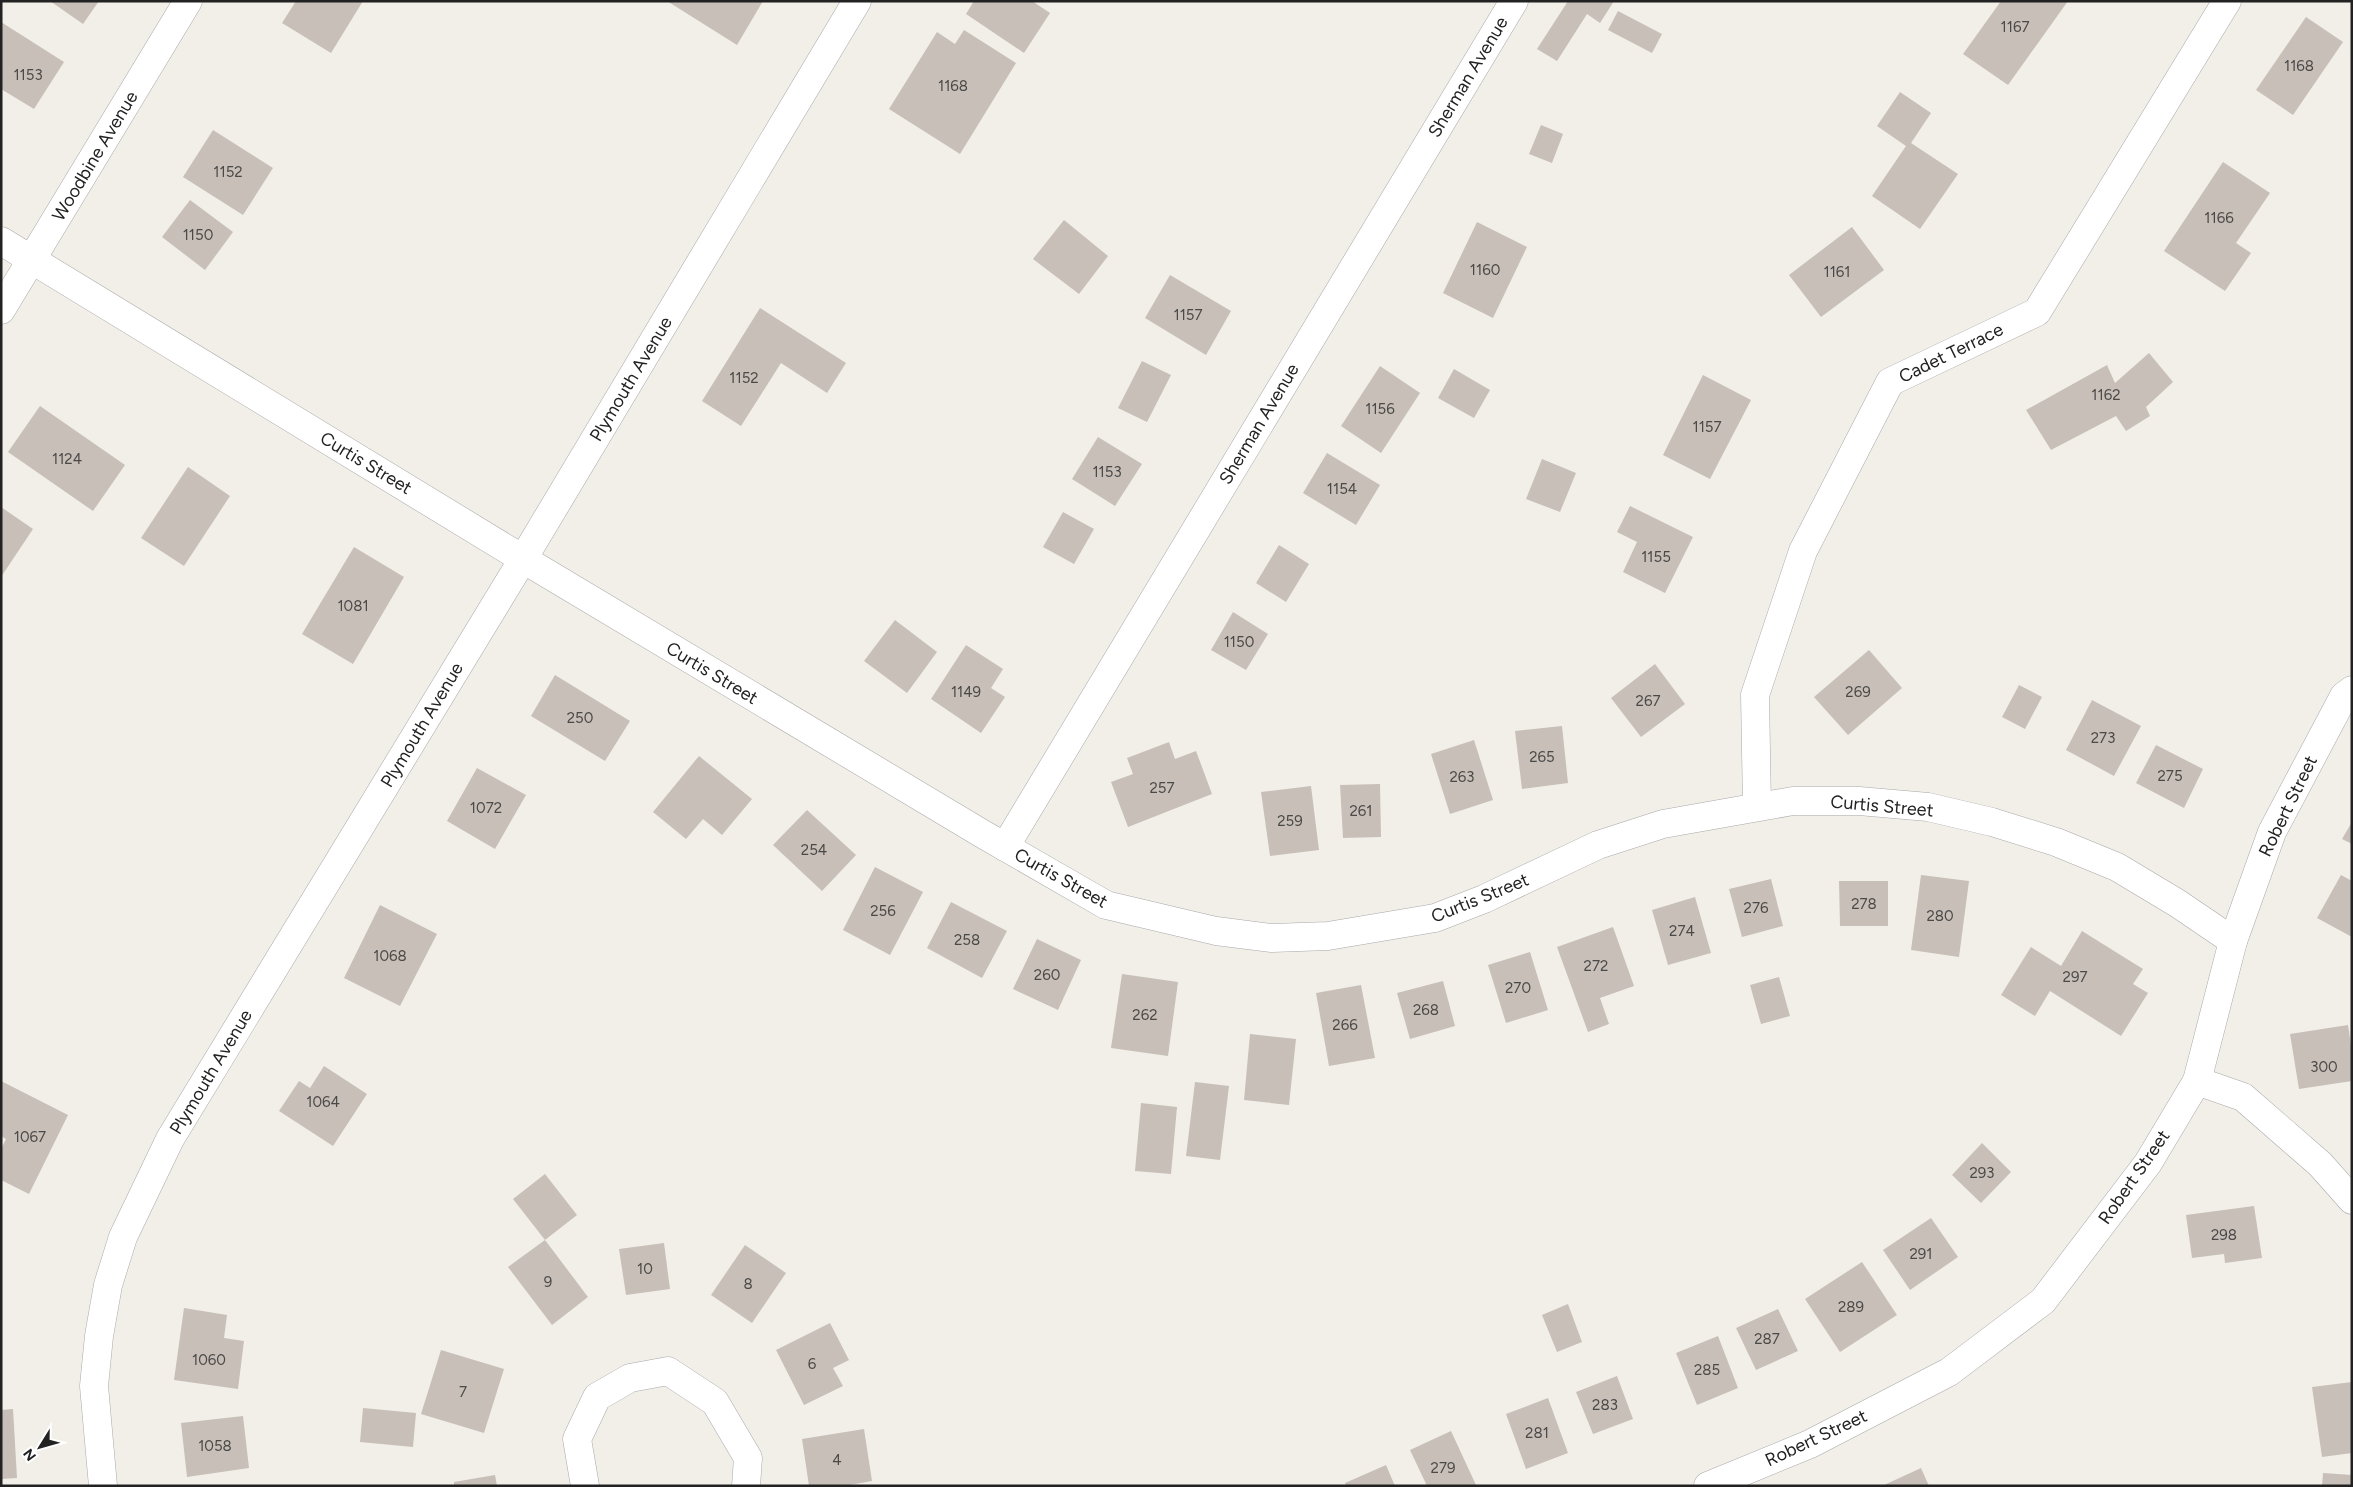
<svg xmlns="http://www.w3.org/2000/svg" width="2353" height="1487" font-family="Figtree,sans-serif">
<style>
.building{fill:#c7bfb8}
.lines{fill:none;stroke-linecap:round;stroke-linejoin:round}
.minor-casing{stroke:#a9a9a9;stroke-width:29}
.minor{stroke:#fff;stroke-width:28}
.labels{text-anchor:middle;dominant-baseline:central;stroke-width:4;stroke-linejoin:round;paint-order:stroke}
.number-label{font-size:15px;fill:#4b4948}
.street-label{font-size:18px;fill:#222;stroke:#fff}
</style>
<rect width="100%" height="100%" fill="#f2efe9"/>
<g class="building">
<polygon points="50,1 99,1 83,24"/>
<polygon points="296,1 363,1 331,53 282,23"/>
<polygon points="667,1 763,1 737,45"/>
<polygon points="974,1 1032,1 1050,13 1024,53 966,14"/>
<polygon points="1568,1 1614,1 1600,23 1587,14 1557,61 1537,49"/>
<polygon points="2001,1 2068,1 2008,85 1963,54"/>
<polygon points="1618,11 1662,34 1652,53 1608,30"/>
<polygon points="2306,17 2343,42 2293,115 2256,90"/>
<polygon points="1,22 64,62 34,109 1,89"/>
<polygon points="964,30 1016,63 960,154 889,109 937,32 955,44"/>
<polygon points="1900,92 1931,113 1911,143 1958,174 1920,229 1872,196 1906,146 1877,126"/>
<polygon points="1541,125 1563,134 1552,163 1529,154"/>
<polygon points="213,130 273,168 243,215 183,177"/>
<polygon points="2223,162 2270,193 2236,243 2251,253 2225,291 2164,251"/>
<polygon points="190,200 233,232 205,270 162,237"/>
<polygon points="1064,220 1108,256 1079,294 1033,259"/>
<polygon points="1477,222 1527,247 1493,318 1443,293"/>
<polygon points="1852,227 1884,270 1821,317 1789,275"/>
<polygon points="1170,275 1231,311 1206,355 1145,318"/>
<polygon points="760,308 846,363 827,393 781,363 741,426 702,401"/>
<polygon points="2149,353 2173,382 2146,407 2150,416 2126,431 2116,416 2051,450 2026,410 2107,365 2115,383"/>
<polygon points="1142,361 1171,375 1147,422 1118,408"/>
<polygon points="1380,366 1420,393 1381,453 1341,426"/>
<polygon points="1454,369 1490,390 1474,418 1438,398"/>
<polygon points="1703,375 1751,400 1710,479 1663,455"/>
<polygon points="40,406 125,465 93,511 8,452"/>
<polygon points="1098,437 1142,464 1115,506 1072,479"/>
<polygon points="1327,453 1380,485 1356,525 1303,493"/>
<polygon points="1542,459 1576,473 1560,512 1526,499"/>
<polygon points="188,467 230,496 184,566 141,538"/>
<polygon points="1630,506 1693,537 1665,593 1623,572 1637,542 1617,532"/>
<polygon points="1,507 33,529 1,577"/>
<polygon points="1063,512 1094,529 1074,564 1043,547"/>
<polygon points="1279,545 1309,564 1286,602 1256,583"/>
<polygon points="354,547 404,577 353,664 302,634"/>
<polygon points="1233,612 1268,634 1246,670 1211,650"/>
<polygon points="895,620 937,652 907,693 864,661"/>
<polygon points="966,645 1003,669 991,688 1005,697 981,733 931,699"/>
<polygon points="1869,650 1902,688 1848,735 1814,697"/>
<polygon points="1655,664 1685,704 1641,737 1611,698"/>
<polygon points="555,675 630,721 605,761 531,716"/>
<polygon points="2019,685 2042,697 2025,729 2002,717"/>
<polygon points="2092,700 2141,726 2114,776 2066,750"/>
<polygon points="1562,726 1568,783 1522,789 1515,731"/>
<polygon points="1474,740 1493,800 1450,814 1431,754"/>
<polygon points="1169,742 1175,759 1196,751 1212,794 1128,827 1111,782 1133,774 1127,758"/>
<polygon points="2156,745 2203,769 2184,808 2136,783"/>
<polygon points="699,756 752,799 722,835 703,819 686,839 653,812"/>
<polygon points="477,768 526,795 495,849 447,821"/>
<polygon points="1380,784 1381,837 1343,838 1340,785"/>
<polygon points="1311,786 1319,850 1270,856 1261,792"/>
<polygon points="807,810 856,855 822,891 773,845"/>
<polygon points="2352,822 2352,844 2342,839"/>
<polygon points="875,867 923,892 890,955 843,930"/>
<polygon points="1921,875 1969,881 1959,957 1911,950"/>
<polygon points="2341,875 2352,881 2352,937 2317,918"/>
<polygon points="1771,879 1783,926 1742,937 1729,889"/>
<polygon points="1839,881 1888,881 1888,926 1840,926"/>
<polygon points="1695,897 1711,953 1668,965 1652,910"/>
<polygon points="951,902 1007,931 982,978 927,948"/>
<polygon points="380,905 437,934 400,1006 344,978"/>
<polygon points="1613,927 1634,986 1600,998 1609,1024 1588,1032 1557,947"/>
<polygon points="2082,931 2143,969 2133,984 2148,993 2121,1036 2050,991 2035,1016 2001,995 2031,947 2061,966"/>
<polygon points="1037,939 1081,960 1058,1010 1013,989"/>
<polygon points="1530,952 1548,1010 1506,1023 1488,965"/>
<polygon points="1122,974 1178,982 1168,1056 1111,1048"/>
<polygon points="1779,977 1790,1016 1761,1024 1750,985"/>
<polygon points="1443,981 1455,1026 1410,1039 1397,993"/>
<polygon points="1361,985 1375,1058 1329,1066 1316,993"/>
<polygon points="2348,1025 2352,1052 2352,1081 2299,1089 2290,1034"/>
<polygon points="1250,1034 1296,1039 1289,1105 1244,1100"/>
<polygon points="324,1066 367,1094 333,1146 279,1111 299,1081 310,1088"/>
<polygon points="1,1081 68,1115 29,1194 1,1180 1,1149 6,1139 1,1136"/>
<polygon points="1195,1082 1229,1086 1220,1160 1186,1156"/>
<polygon points="1141,1103 1177,1107 1171,1174 1135,1171"/>
<polygon points="1982,1143 2011,1172 1981,1203 1952,1175"/>
<polygon points="545,1174 577,1215 545,1240 513,1199"/>
<polygon points="2254,1206 2262,1258 2225,1263 2224,1254 2192,1258 2186,1215"/>
<polygon points="1931,1218 1958,1257 1910,1290 1883,1250"/>
<polygon points="545,1240 588,1297 552,1325 508,1267"/>
<polygon points="664,1243 670,1289 626,1295 619,1249"/>
<polygon points="745,1245 786,1273 752,1323 711,1295"/>
<polygon points="1862,1262 1897,1315 1840,1352 1805,1299"/>
<polygon points="1568,1304 1582,1342 1557,1352 1542,1315"/>
<polygon points="184,1308 227,1315 224,1338 244,1341 238,1389 174,1380"/>
<polygon points="1778,1309 1798,1351 1756,1370 1736,1328"/>
<polygon points="830,1323 849,1360 833,1368 843,1386 804,1405 776,1350"/>
<polygon points="1718,1336 1738,1388 1697,1405 1676,1353"/>
<polygon points="441,1350 504,1369 484,1433 421,1414"/>
<polygon points="1617,1376 1633,1419 1593,1434 1576,1392"/>
<polygon points="2352,1382 2352,1453 2322,1457 2312,1387"/>
<polygon points="1548,1398 1568,1453 1526,1469 1506,1414"/>
<polygon points="363,1408 416,1413 413,1447 360,1442"/>
<polygon points="13,1409 17,1478 1,1479 1,1410"/>
<polygon points="243,1416 249,1468 187,1477 181,1423"/>
<polygon points="864,1429 872,1481 844,1486 809,1486 802,1439"/>
<polygon points="1451,1431 1476,1485 1427,1486 1410,1450"/>
<polygon points="1386,1465 1395,1486 1346,1486 1345,1483"/>
<polygon points="1921,1468 1929,1486 1882,1486"/>
<polygon points="2323,1473 2352,1475 2352,1486 2322,1486"/>
<polygon points="495,1475 497,1486 454,1486 454,1482"/>
</g>
<g class="lines">
<g class="minor-casing">
<g id="minor">
<polyline points="1,241 523,559 981,833 1106,905 1216,931 1272,938 1328,936 1435,918 1484,899 1598,845 1663,824 1793,801 1859,801 1928,807 1992,822 2056,842 2117,867 2177,903 2233,941"/>
<polyline points="1,310 188,1"/>
<polyline points="1757,806 1755,695 1803,551 1890,382 2037,312 2227,1"/>
<polyline points="1005,847 1514,1"/>
<polyline points="2197,1081 2243,1097 2320,1164 2352,1200"/>
<polyline points="103,1486 94,1386 99,1336 108,1285 123,1237 170,1139 523,559 857,1"/>
<polyline points="585,1486 577,1439 597,1397 630,1378 668,1371 715,1402 748,1458 746,1486"/>
<polyline points="1708,1486 1810,1444 1949,1372 2043,1301 2148,1163 2197,1081 2233,941 2272,832 2344,696 2352,690"/>
</g>
</g>
<use href="#minor" class="minor"/>
</g>
<g class="labels">
<g class="number-label">
<text x="2015" y="27">1167</text>
<text x="2299" y="66">1168</text>
<text x="28" y="75">1153</text>
<text x="953" y="86">1168</text>
<text x="228" y="172">1152</text>
<text x="2219" y="218">1166</text>
<text x="198" y="235">1150</text>
<text x="1485" y="270">1160</text>
<text x="1837" y="272">1161</text>
<text x="1188" y="315">1157</text>
<text x="744" y="378">1152</text>
<text x="2106" y="395">1162</text>
<text x="1380" y="409">1156</text>
<text x="1707" y="427">1157</text>
<text x="67" y="459">1124</text>
<text x="1107" y="472">1153</text>
<text x="1342" y="489">1154</text>
<text x="1656" y="557">1155</text>
<text x="353" y="606">1081</text>
<text x="1239" y="642">1150</text>
<text x="966" y="692">1149</text>
<text x="1858" y="692">269</text>
<text x="1648" y="701">267</text>
<text x="580" y="718">250</text>
<text x="2103" y="738">273</text>
<text x="1542" y="757">265</text>
<text x="2170" y="776">275</text>
<text x="1462" y="777">263</text>
<text x="1162" y="788">257</text>
<text x="486" y="808">1072</text>
<text x="1361" y="811">261</text>
<text x="1290" y="821">259</text>
<text x="814" y="850">254</text>
<text x="1864" y="904">278</text>
<text x="1756" y="908">276</text>
<text x="883" y="911">256</text>
<text x="1940" y="916">280</text>
<text x="1682" y="931">274</text>
<text x="967" y="940">258</text>
<text x="390" y="956">1068</text>
<text x="1596" y="966">272</text>
<text x="1047" y="975">260</text>
<text x="2075" y="977">297</text>
<text x="1518" y="988">270</text>
<text x="1426" y="1010">268</text>
<text x="1145" y="1015">262</text>
<text x="1345" y="1025">266</text>
<text x="2324" y="1067">300</text>
<text x="323" y="1102">1064</text>
<text x="30" y="1137">1067</text>
<text x="1982" y="1173">293</text>
<text x="2224" y="1235">298</text>
<text x="1921" y="1254">291</text>
<text x="645" y="1269">10</text>
<text x="548" y="1282">9</text>
<text x="748" y="1284">8</text>
<text x="1851" y="1307">289</text>
<text x="1767" y="1339">287</text>
<text x="209" y="1360">1060</text>
<text x="812" y="1364">6</text>
<text x="1707" y="1370">285</text>
<text x="463" y="1392">7</text>
<text x="1605" y="1405">283</text>
<text x="1537" y="1433">281</text>
<text x="215" y="1446">1058</text>
<text x="837" y="1460">4</text>
<text x="1443" y="1468">279</text>
</g>
<g class="street-label">
<text transform="translate(1468 77) rotate(-59)">Sherman Avenue</text>
<text transform="translate(95 156) rotate(-59)">Woodbine Avenue</text>
<text transform="translate(1951 353) rotate(-26)">Cadet Terrace</text>
<text transform="translate(631 379) rotate(-59)">Plymouth Avenue</text>
<text transform="translate(1259 424) rotate(-59)">Sherman Avenue</text>
<text transform="translate(366 463) rotate(31)">Curtis Street</text>
<text transform="translate(712 673) rotate(31)">Curtis Street</text>
<text transform="translate(422 725) rotate(-59)">Plymouth Avenue</text>
<text transform="translate(1882 806) rotate(5)">Curtis Street</text>
<text transform="translate(2288 806) rotate(-64)">Robert Street</text>
<text transform="translate(1061 878) rotate(29)">Curtis Street</text>
<text transform="translate(1480 898) rotate(-22)">Curtis Street</text>
<text transform="translate(211 1072) rotate(-59)">Plymouth Avenue</text>
<text transform="translate(2134 1177) rotate(-55)">Robert Street</text>
<text transform="translate(1816 1438) rotate(-25)">Robert Street</text>
</g>
</g>
<rect width="2353" height="1487" fill="none" stroke="#222222" stroke-width="5"/>
<g transform="translate(40 1447) rotate(233)" stroke="#ffffff" stroke-width="4" paint-order="stroke">
<path d="M0-4L9 19L0 12L-9 19Z" fill="#222222"/>
<text y="-8" font-size="14" font-weight="bold" text-anchor="middle" fill="#222222">N</text>
</g>
</svg>
